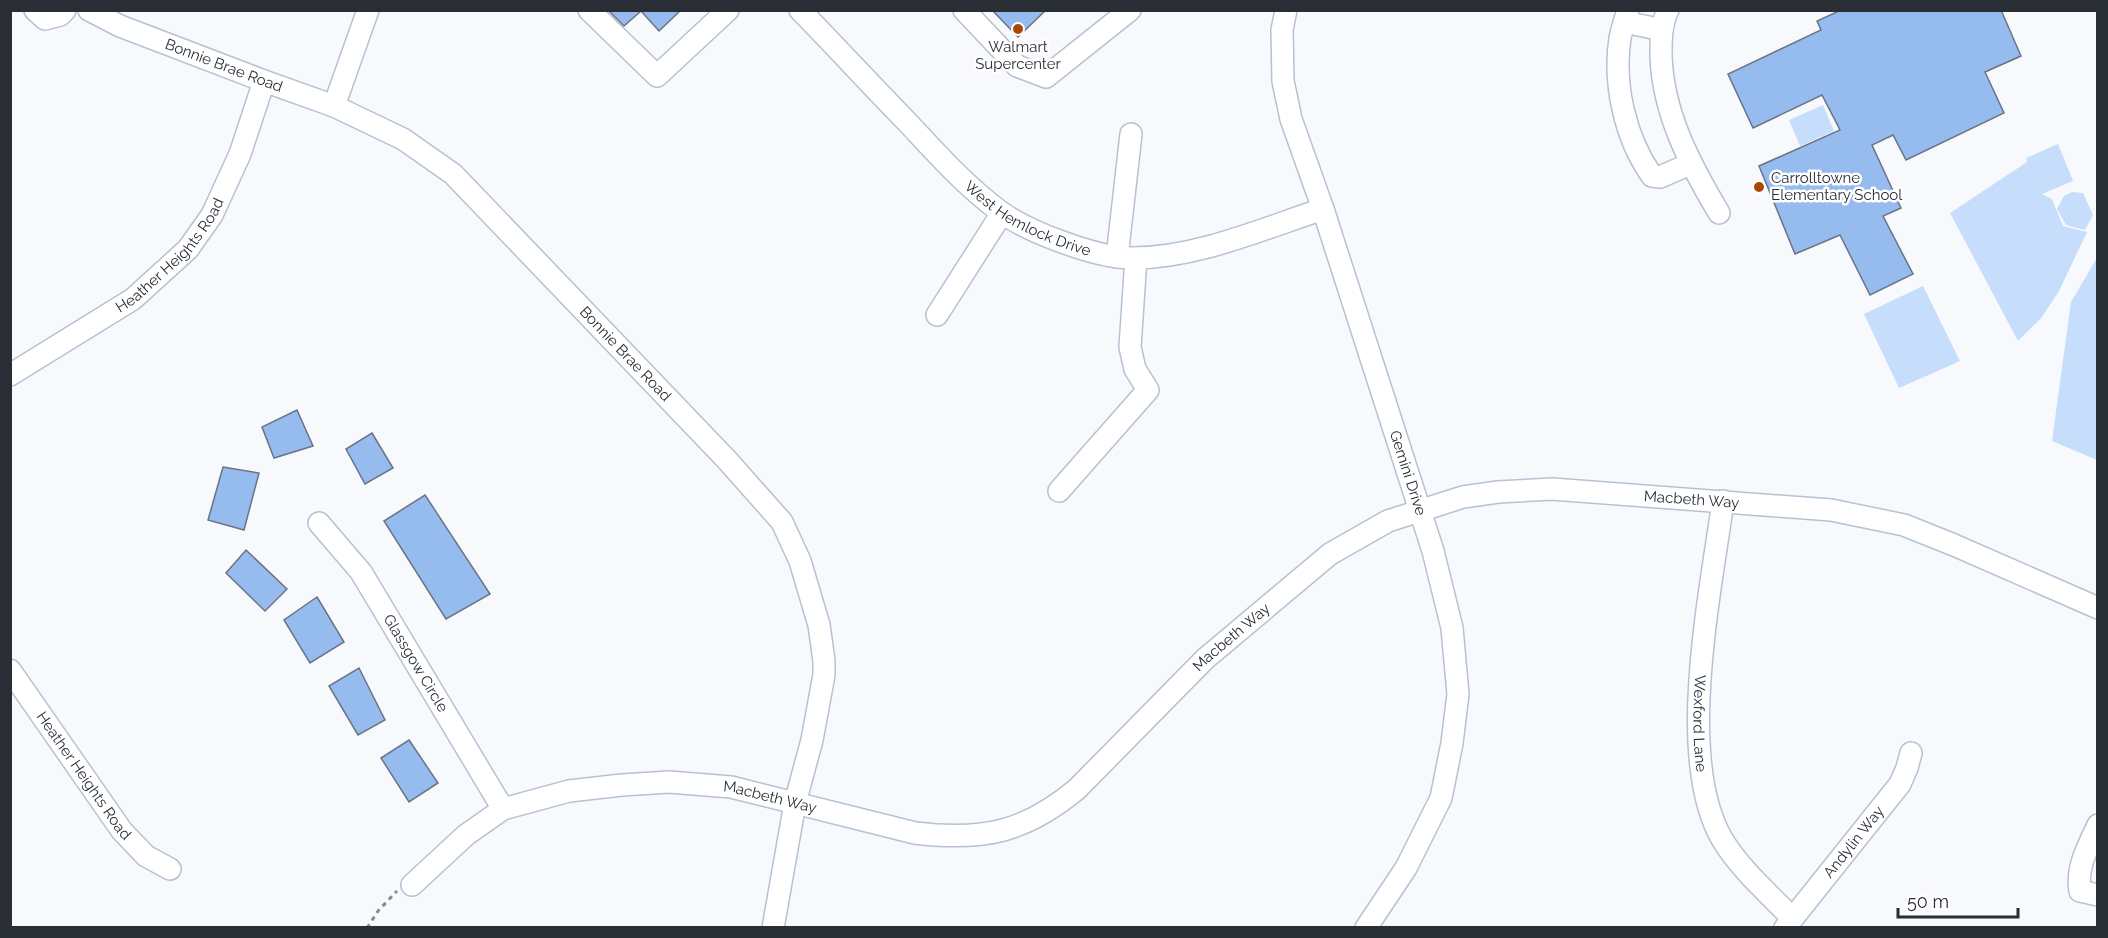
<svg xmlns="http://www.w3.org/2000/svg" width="2108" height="938" font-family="Raleway,sans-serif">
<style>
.green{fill:#c7ddfc}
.building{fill:#96bbef;stroke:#697484;stroke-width:1.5}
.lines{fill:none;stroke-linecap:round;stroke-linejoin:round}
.minor-casing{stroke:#b5c2d3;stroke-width:24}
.path{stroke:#888c91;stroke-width:3;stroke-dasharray:4.5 4.5;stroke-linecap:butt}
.minor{stroke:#fff;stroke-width:21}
.poi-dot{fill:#a94802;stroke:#fff;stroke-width:2}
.labels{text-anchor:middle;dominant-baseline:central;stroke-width:5;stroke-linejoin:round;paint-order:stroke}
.poi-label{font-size:15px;fill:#292e35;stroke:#fff}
.street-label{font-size:15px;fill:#292e35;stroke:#fff}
</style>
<rect width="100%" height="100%" fill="#f7f9fd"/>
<g class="green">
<polygon points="1823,105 1834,131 1800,146 1789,120"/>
<polygon points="2058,144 2073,181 2042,194 2052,199 2063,226 2087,232 2059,291 2042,317 2018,341 1950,213 2027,162 2026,158"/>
<polygon points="2072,192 2083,193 2093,215 2085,230 2066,225 2057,209 2064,196"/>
<polygon points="2097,258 2097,460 2052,441 2071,302"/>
<polygon points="1923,286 1960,361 1899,388 1864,314"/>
</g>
<g class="building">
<polygon points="608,10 681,10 659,31 641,11 624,26"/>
<polygon points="992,10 1046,10 1018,37"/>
<polygon points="1841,10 2001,10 2021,56 1985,72 2004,113 1906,160 1893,135 1872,145 1901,208 1883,216 1913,274 1870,295 1840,235 1795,254 1759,166 1840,130 1822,95 1753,128 1728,74 1821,30 1817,21"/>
<polygon points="297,410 313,446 274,458 262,427"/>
<polygon points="372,433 393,468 365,484 346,449"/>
<polygon points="223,467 259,473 244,530 208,520"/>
<polygon points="425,495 490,594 446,619 384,521"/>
<polygon points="246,550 287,589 265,611 226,573"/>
<polygon points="317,597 344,642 310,663 284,620"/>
<polygon points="359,668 385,720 358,735 329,686"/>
<polygon points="409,740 438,783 409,802 381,758"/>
</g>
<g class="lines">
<g class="minor-casing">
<g id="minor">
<polyline points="35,10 45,19 60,15 65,10"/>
<path id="s1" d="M89,10L120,26L264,81L334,106L403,139L453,174L727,460L782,522L800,561L819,625L824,661V675L812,740L795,803L773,928"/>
<polyline points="589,10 657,76 728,10"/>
<path id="s2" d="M800,10C837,48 873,87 910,125C938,155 966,186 998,210C1027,232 1099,259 1134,258C1199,257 1262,229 1323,209"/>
<polyline points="964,10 1017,66 1046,77 1130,10"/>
<path id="s3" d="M1286,10L1282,30L1283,81L1291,119L1323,209L1433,551L1452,628L1458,694L1452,743L1441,798L1406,868L1366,928"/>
<path d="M1628,10C1625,19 1622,29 1620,38C1613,84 1625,138 1652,176L1660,177L1690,164"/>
<path d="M1668,10C1661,24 1661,40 1661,56C1663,114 1690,164 1719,213"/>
<polyline points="1625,22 1662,30"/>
<polyline points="334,106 368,10"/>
<polyline points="1117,257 1131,134"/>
<polyline points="937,315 1002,213"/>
<path id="s4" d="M10,375L133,299L188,249L212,215L240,154L264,81"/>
<polyline points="1059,491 1148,390 1135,369 1130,347 1136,258"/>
<path id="s5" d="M1723,501C1711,591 1675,758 1722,839C1740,869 1768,893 1792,918"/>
<path id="s6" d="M319,523L361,572L503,809"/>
<path id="s7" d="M10,670L122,831L146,856L170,869"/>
<path d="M2098,825C2088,847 2076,867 2080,891L2098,895"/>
<path id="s8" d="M412,885L466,835L503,809L569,791L622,785L669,782L731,787L915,833C982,841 1024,833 1077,789L1205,659L1330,554L1388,521L1463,497L1498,492L1552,489L1831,510L1904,525L1954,545L2098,608"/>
<path id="s9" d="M1785,928L1900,784L1907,768L1911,753"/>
</g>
</g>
<polyline class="path" points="367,928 378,911 397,891"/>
<use href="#minor" class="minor"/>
</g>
<g class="poi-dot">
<circle cx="1018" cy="29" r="6"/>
<circle cx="1759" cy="187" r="6"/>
</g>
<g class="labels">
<g class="poi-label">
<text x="1018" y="47">Walmart<tspan x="1018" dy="17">Supercenter</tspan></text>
<text x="1771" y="178" text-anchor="start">Carrolltowne<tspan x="1771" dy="17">Elementary School</tspan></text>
</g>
<g class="street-label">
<text stroke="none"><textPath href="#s1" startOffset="146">Bonnie Brae Road</textPath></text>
<text stroke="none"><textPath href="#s2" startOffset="312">West Hemlock Drive</textPath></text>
<text stroke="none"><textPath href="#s4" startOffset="202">Heather Heights Road</textPath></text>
<text stroke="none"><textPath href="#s1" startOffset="650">Bonnie Brae Road</textPath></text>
<text stroke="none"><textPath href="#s3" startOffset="483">Gemini Drive</textPath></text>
<text stroke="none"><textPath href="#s8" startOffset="1434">Macbeth Way</textPath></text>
<text stroke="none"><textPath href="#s8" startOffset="930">Macbeth Way</textPath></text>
<text stroke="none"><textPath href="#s6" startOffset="171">Glassgow Circle</textPath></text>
<text stroke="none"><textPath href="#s5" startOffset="224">Wexford Lane</textPath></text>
<text stroke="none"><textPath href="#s7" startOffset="129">Heather Heights Road</textPath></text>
<text stroke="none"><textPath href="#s8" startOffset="390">Macbeth Way</textPath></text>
<text stroke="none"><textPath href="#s9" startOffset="110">Andylin Way</textPath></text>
</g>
</g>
<rect width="2108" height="938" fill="none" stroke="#292e35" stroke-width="24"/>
<path d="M1898 908v9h120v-9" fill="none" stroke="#292e35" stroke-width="3"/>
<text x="1907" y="908" font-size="18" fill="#292e35" stroke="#ffffff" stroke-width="4.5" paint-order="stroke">50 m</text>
</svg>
